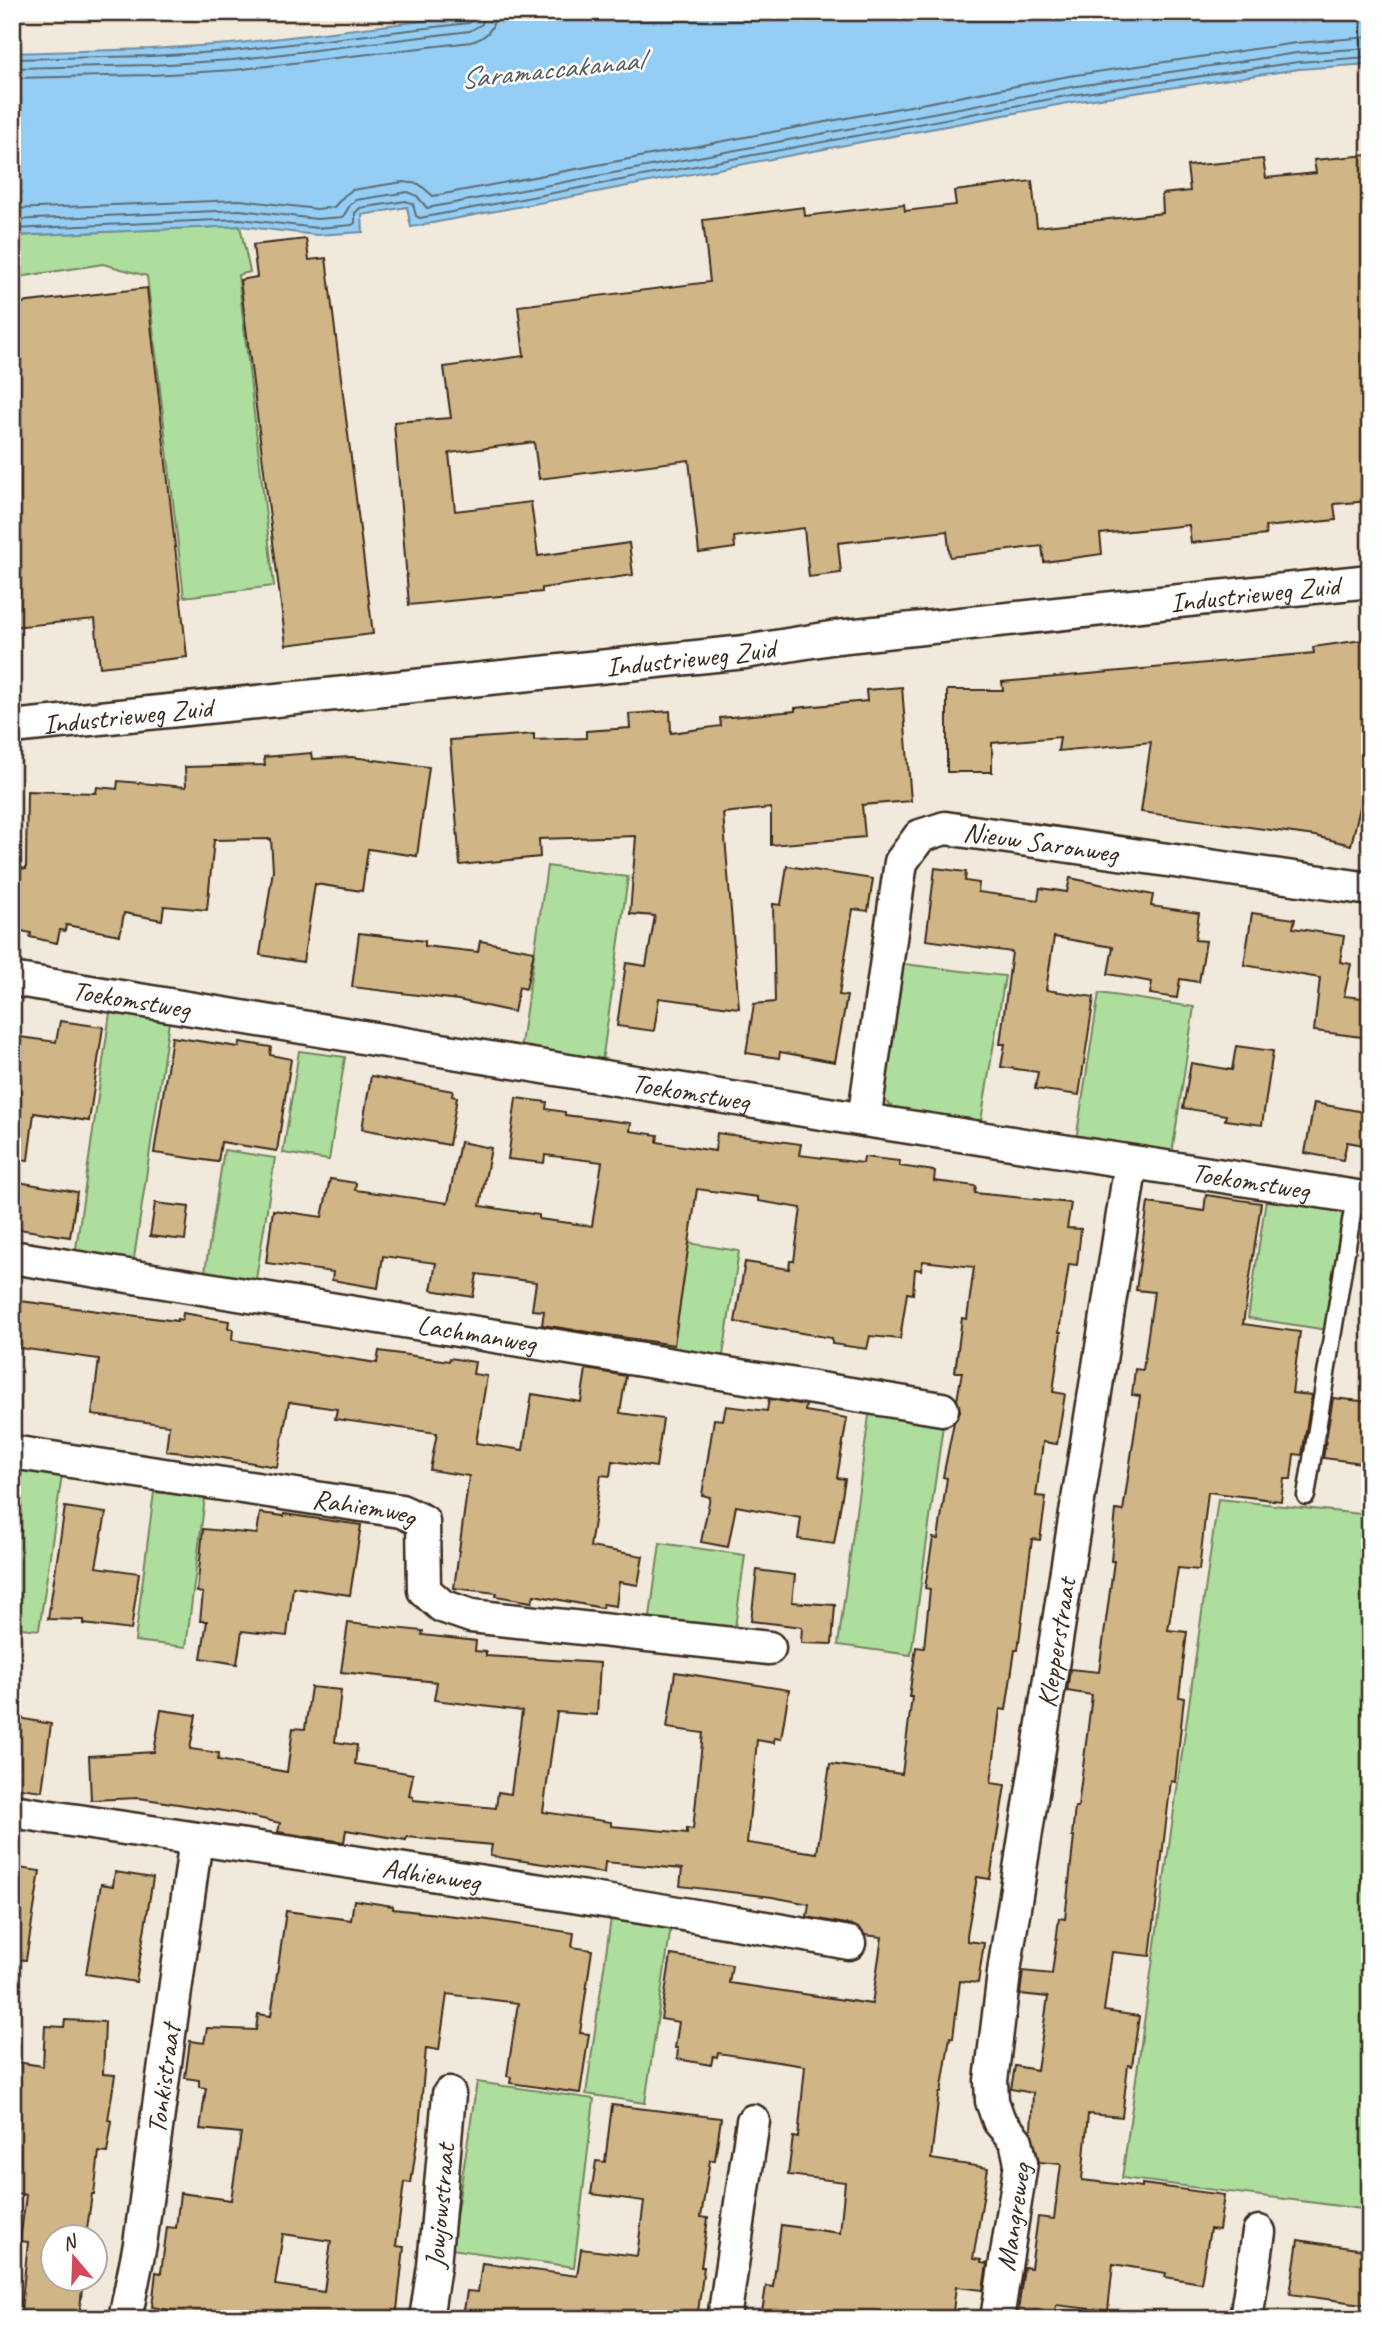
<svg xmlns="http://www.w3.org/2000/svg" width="1382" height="2331" font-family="Caveat,sans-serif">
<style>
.green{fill:#adde9e;stroke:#74845e;stroke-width:2}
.water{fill:#95cef4;stroke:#718c9e;stroke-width:2}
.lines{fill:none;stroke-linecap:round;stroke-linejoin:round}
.shore{stroke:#5f6c74;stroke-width:2}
.building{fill:#d0b686;stroke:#3b2a1e;stroke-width:2;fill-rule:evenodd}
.lane-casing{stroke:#3b2a1e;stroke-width:21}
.street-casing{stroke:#3b2a1e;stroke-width:37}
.lane{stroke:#fff;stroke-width:16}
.street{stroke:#fff;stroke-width:32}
.labels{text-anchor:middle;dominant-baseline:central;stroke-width:5;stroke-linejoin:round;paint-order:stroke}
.street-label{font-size:28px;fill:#3b2a1e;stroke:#fff}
.water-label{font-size:30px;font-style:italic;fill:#565b5e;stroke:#fff}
</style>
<rect width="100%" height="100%" fill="#f1e9db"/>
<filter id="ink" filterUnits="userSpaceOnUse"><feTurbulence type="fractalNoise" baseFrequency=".0143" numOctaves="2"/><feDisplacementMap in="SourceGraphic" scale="14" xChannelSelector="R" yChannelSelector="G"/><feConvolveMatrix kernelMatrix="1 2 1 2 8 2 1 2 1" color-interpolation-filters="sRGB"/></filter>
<g filter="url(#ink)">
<g class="green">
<polygon points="240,226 250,272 238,275 274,586 184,597 147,276 103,264 12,278 12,236"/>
<polygon points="547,866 628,877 602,1062 520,1051"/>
<polygon points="895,963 1005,976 981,1121 898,1110 886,1102 882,1088"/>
<polygon points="1099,993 1194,1007 1172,1154 1076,1140"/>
<polygon points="110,1013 169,1022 133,1265 75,1256"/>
<polygon points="299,1051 345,1057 329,1160 283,1153"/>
<polygon points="224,1150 275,1158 255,1286 204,1278"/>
<polygon points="1266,1199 1338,1207 1344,1212 1345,1219 1328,1330 1248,1318"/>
<polygon points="650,1237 739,1251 722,1362 632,1348"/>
<polygon points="870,1408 944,1418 911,1655 838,1645"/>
<polygon points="12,1461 63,1468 39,1630 12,1627"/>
<polygon points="154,1492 205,1498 186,1647 135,1641"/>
<polygon points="1218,1499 1370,1515 1370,2210 1122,2178"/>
<polygon points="660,1543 745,1555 734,1635 649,1624"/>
<polygon points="612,1911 672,1920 645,2103 586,2094"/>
<polygon points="477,2082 594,2099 574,2267 451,2249"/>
</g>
<polygon class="water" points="497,12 1370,12 1370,64 1299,69 1073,102 411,227 407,207 362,215 363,232 316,235 240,226 12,236 12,53 151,49 231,44"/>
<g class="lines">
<g class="shore">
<polyline points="12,59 152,56 232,51 469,23 475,19 476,12"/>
<polyline points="12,68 152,65 233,60 470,31 482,24 485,12"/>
<path d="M12,78L152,75L234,70L471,42C486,38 495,28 495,12"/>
<polyline points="12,209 240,200 317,209 334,207 344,196 352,190 403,182 419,184 433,196 1069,76 1296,43 1370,37"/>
<polyline points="12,220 240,210 317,219 343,217 350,205 356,200 408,192 417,196 427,208 1071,87 1297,53 1370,48"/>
<polyline points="12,229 240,219 317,228 352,225 355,223 355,213 360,208 406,201 413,204 416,216 420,218 1072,95 1298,62 1370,57"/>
</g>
</g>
<g class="building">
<polygon points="1368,155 1370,501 1334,504 1336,520 1265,527 1266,535 1191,543 1189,525 1100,534 1102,554 1044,562 1042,546 950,557 947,531 838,543 841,573 809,577 804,528 734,537 735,548 699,553 689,460 539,479 534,442 449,453 455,511 531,502 538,556 629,543 633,575 542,588 542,592 409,605 394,422 451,418 444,367 524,356 518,306 710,282 703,220 804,207 805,216 904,204 905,211 956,205 954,191 1032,181 1037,227 1163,213 1162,194 1190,191 1187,166 1263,159 1266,178 1316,173 1314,160"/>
<polygon points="306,239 309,260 326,258 373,634 286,645 240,280 257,277 253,245"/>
<polygon points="147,288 187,657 100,667 95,619 12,627 12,304"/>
<polygon points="1370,639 1370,774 1368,774 1351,845 1315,836 1141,812 1151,742 1058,751 1060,737 992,743 992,772 947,772 947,690 1003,690 1002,682 1314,653 1313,647"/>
<polygon points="902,687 911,801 862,805 865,837 771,845 771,808 723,813 739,1008 659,998 654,1031 617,1026 626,963 646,966 655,916 630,914 636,836 539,839 540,857 460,865 450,740 534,734 534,740 586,738 586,731 630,728 629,714 670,711 671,733 721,726 720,718 795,711 795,708 867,701 866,690"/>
<polygon points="311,753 312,759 352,757 429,767 417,856 368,849 362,891 315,884 303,962 260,955 273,870 271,839 214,840 207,910 164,906 162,920 124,913 120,935 66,925 65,931 60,930 57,943 30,937 31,933 12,929 12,866 26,869 27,791 96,793 97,787 117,789 118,781 186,787 185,767 265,765 264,757"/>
<polygon points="787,866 873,879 868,911 853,909 839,995 847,996 835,1062 780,1052 779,1058 746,1053 754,1004 775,1002 773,904 781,905"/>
<polygon points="935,868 966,872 965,881 979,883 978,892 1038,900 1040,888 1067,892 1070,878 1153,895 1151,906 1199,913 1195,940 1206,941 1199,982 1180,979 1177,998 1150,994 1152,982 1108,974 1113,947 1054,937 1046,990 1094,997 1079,1095 1035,1089 1038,1072 1001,1067 1005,1044 1000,1044 1012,952 926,940"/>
<polygon points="1252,913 1295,919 1293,928 1344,936 1340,962 1351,964 1344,996 1370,999 1370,1038 1314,1031 1320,978 1244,965"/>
<polygon points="359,933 425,941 425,946 478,952 480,941 534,951 526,989 519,987 514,1012 458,1000 352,987"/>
<polygon points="60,1021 103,1027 89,1121 34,1113 28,1160 12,1159 12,1036 56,1042"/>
<polygon points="172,1037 239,1047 240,1042 271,1047 270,1055 291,1059 277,1151 221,1142 218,1162 154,1153"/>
<polygon points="1236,1046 1273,1051 1262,1125 1225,1120 1226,1115 1183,1108 1191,1063 1232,1070"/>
<polygon points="371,1076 453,1091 452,1096 457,1097 449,1145 362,1129"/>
<polygon points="516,1098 547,1102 546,1109 565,1112 565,1115 631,1123 630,1131 658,1135 657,1142 715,1151 717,1133 801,1144 799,1155 863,1163 864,1157 900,1161 899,1166 935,1171 934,1181 976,1186 975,1193 1071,1203 1067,1228 1081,1229 1077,1265 1069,1264 1059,1332 1061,1332 1053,1392 1065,1394 1057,1444 1043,1442 1036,1496 1046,1497 1040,1540 1032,1539 1018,1650 1015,1650 1006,1710 1000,1709 991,1783 1005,1785 999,1824 990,1879 977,1877 967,1935 967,1941 984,1943 978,1983 960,1981 953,2038 950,2037 941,2093 939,2093 931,2159 988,2168 973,2259 981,2260 981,2263 987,2264 983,2290 956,2287 952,2319 761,2319 766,2286 773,2287 781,2225 840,2233 845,2182 788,2175 793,2137 798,2138 805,2066 718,2053 717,2057 713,2056 711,2065 677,2059 678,2048 675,2048 679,2022 661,2019 671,1955 732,1965 729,1983 872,2004 882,1937 865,1935 860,1929 852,1925 807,1917 809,1904 772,1897 680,1886 682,1869 605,1862 604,1873 490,1856 492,1845 407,1837 406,1840 346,1830 344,1842 278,1832 280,1823 236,1813 139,1798 91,1800 89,1756 154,1752 161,1710 196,1715 190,1749 219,1753 218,1760 287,1772 293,1728 305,1729 311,1687 341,1690 335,1742 357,1745 355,1764 413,1774 409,1796 413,1797 413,1800 496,1808 498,1792 511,1794 522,1711 434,1700 437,1682 341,1672 348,1623 423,1631 422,1635 476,1641 475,1651 486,1652 486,1656 600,1663 597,1715 557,1712 543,1812 611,1822 611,1826 687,1833 687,1828 693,1829 703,1733 667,1728 675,1672 789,1690 781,1739 774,1738 774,1743 757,1740 747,1843 817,1853 830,1764 902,1774 912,1697 909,1697 916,1647 924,1648 930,1589 925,1588 933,1538 938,1539 947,1478 943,1477 954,1422 960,1411 957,1400 962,1372 955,1372 962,1318 967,1319 974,1267 923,1261 921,1270 915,1269 913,1294 907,1293 900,1339 870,1336 867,1349 832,1344 832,1338 735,1322 745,1262 789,1269 790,1261 794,1261 801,1208 758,1201 758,1197 697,1189 674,1345 542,1325 544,1311 532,1310 536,1282 477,1274 473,1297 431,1290 436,1263 383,1256 378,1288 332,1280 333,1272 266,1263 273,1210 322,1217 330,1179 356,1183 355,1190 448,1203 460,1142 491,1148 480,1206 539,1215 539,1219 592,1226 602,1162 545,1155 544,1163 508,1159"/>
<polygon points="1314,1103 1370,1113 1370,1146 1347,1142 1343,1160 1305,1153"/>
<polygon points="12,1181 77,1192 70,1237 12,1228"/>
<polygon points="1206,1195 1261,1203 1243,1324 1300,1332 1292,1393 1312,1395 1302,1455 1294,1454 1291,1479 1284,1479 1281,1501 1208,1492 1199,1570 1178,1568 1168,1630 1187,1632 1179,1697 1184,1698 1175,1782 1171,1781 1150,1956 1112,1952 1104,2011 1139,2016 1132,2066 1128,2065 1122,2117 1088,2114 1082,2180 1142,2187 1142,2184 1224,2195 1219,2230 1210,2229 1201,2283 1165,2277 1166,2273 1113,2264 1108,2311 1056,2305 1054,2319 1017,2319 1024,2267 1031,2268 1038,2217 1054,2219 1061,2164 1039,2162 1031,2131 1033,2093 1011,2089 1015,2066 1037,2070 1048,1997 1020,1994 1023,1971 1052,1974 1059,1918 1065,1919 1074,1836 1072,1836 1075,1807 1078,1807 1092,1695 1067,1691 1070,1669 1099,1672 1114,1561 1111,1561 1116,1510 1123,1511 1140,1396 1132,1395 1135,1369 1143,1370 1154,1292 1136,1290 1148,1203 1204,1211"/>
<polygon points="155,1203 189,1207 185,1240 150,1236"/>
<polygon points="12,1300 177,1321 177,1319 182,1320 183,1313 229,1321 228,1328 233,1329 232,1340 377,1363 379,1351 449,1361 450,1358 475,1362 473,1374 487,1376 476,1443 523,1450 532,1394 581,1402 586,1369 626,1376 620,1413 663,1419 656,1467 612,1461 610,1476 601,1475 590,1547 643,1556 638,1585 619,1582 616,1606 603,1604 602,1608 534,1595 532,1602 496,1596 497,1593 454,1588 469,1476 430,1470 437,1433 335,1419 337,1409 289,1402 277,1467 217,1457 166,1451 169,1425 92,1415 99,1359 12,1347"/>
<polygon points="1333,1398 1370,1402 1370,1464 1323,1458"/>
<polygon points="769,1399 806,1405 805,1411 847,1418 837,1478 845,1479 834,1544 798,1539 801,1518 736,1506 728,1547 701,1542 710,1497 702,1495 714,1419 723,1420 726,1406 767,1411"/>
<polygon points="65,1507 106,1513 96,1567 139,1573 131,1630 84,1624 84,1620 48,1619"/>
<polygon points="260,1513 284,1516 284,1514 361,1525 350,1595 293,1587 287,1636 242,1631 237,1664 201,1658 207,1621 200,1621 203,1593 197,1592 203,1529 257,1534"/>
<polygon points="757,1570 795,1575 792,1602 835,1605 832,1644 801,1643 802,1627 751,1621"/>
<polygon points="14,1717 51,1724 42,1791 12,1787"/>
<polygon points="12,1867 40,1871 26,1960 12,1959"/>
<polygon points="115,1872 153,1878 136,1982 86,1974 101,1884 113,1886"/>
<path d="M354,1900L393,1906V1909L481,1919L574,1933L572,1947L592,1950L580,2033L589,2034L580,2093L510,2083L511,2077L507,2076L518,2003L447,1994L439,2050L426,2048L419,2129L411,2183L404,2182L396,2246L404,2247L396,2319H167L169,2310L152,2307L156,2272L161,2273L167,2227L176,2228L180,2193L231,2200L241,2133L200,2129L206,2088L199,2087V2080L185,2078L190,2041L204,2043L207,2028L256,2030L258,2014L271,2016L286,1911L351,1920ZM283,2234L331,2241L324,2292L275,2285Z"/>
<polygon points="65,2020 105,2022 103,2074 115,2075 108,2120 112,2121 107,2153 99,2152 94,2194 92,2194 86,2236 52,2236 52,2278 83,2278 79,2319 20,2319 28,2242 20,2241 26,2195 15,2193 16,2182 12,2181 12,2087 16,2062 43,2066 45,2026 64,2027"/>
<polygon points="612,2105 721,2118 715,2160 710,2160 701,2217 708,2218 701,2267 704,2267 697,2319 478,2319 463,2317 467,2291 478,2292 482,2263 577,2276 581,2249 637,2256 644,2201 591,2194 596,2161 605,2162"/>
<polygon points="1298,2240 1370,2251 1370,2305 1290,2294"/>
</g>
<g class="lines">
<g class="lane-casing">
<polyline id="lane" points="1306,1496 1355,1197"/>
</g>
<g class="street-casing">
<g id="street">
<path id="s1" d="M12,727L745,652L837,637L1370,581"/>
<path id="s2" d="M12,979L864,1120L1370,1199"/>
<path id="s3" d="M864,1120L901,862L920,836L945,828L1370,889"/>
<path id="s4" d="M12,1257L942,1409"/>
<path id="s5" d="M12,1452L401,1511L423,1521L424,1590L442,1606L471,1616L769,1648"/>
<path id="s6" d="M12,1811C291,1854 572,1892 849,1943"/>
<path id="s7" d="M125,2319L140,2244L196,1839"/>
<path id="s8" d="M426,2319L434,2266L449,2094"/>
<polyline points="724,2319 753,2121"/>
<path id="s9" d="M997,2319L1021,2163L1016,2141L999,2121L992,2101L991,2081L1005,1965L1131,1163"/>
<polyline points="1246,2319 1259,2232"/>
</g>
</g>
<use href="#lane" class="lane"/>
<use href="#street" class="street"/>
</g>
</g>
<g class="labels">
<g class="street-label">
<text stroke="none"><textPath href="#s1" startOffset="1250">Industrieweg Zuid</textPath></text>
<text stroke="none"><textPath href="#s1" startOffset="682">Industrieweg Zuid</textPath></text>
<text stroke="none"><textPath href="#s1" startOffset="116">Industrieweg Zuid</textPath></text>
<text stroke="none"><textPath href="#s3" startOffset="416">Nieuw Saronweg</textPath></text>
<text stroke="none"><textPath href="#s2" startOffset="121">Toekomstweg</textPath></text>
<text stroke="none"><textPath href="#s2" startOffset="688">Toekomstweg</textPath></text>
<text stroke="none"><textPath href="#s2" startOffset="1255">Toekomstweg</textPath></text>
<text stroke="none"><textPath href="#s4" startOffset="471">Lachmanweg</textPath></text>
<text stroke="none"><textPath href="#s5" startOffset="357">Rahiemweg</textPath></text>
<text stroke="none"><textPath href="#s9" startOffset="691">Klepperstraat</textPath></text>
<text stroke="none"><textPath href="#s6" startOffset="424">Adhienweg</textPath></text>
<text stroke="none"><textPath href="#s7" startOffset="243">Tonkistraat</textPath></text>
<text stroke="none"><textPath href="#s8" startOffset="114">Jowjowstraat</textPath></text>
<text stroke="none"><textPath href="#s9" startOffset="103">Mangreweg</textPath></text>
</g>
<g class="water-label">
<text transform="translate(551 69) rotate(-6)">Saramaccakanaal</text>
</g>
</g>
<rect width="1382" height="2331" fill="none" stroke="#fff" stroke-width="42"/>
<rect x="21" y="21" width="1340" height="2289" fill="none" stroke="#3b2a1e" stroke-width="2.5" filter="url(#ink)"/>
<g transform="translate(74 2258) rotate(341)"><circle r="33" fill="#ffffff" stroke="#b1aaa5" stroke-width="2"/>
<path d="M0-5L12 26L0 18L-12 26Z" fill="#d1495b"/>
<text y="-10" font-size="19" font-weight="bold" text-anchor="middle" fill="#3b2a1e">N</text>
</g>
</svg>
